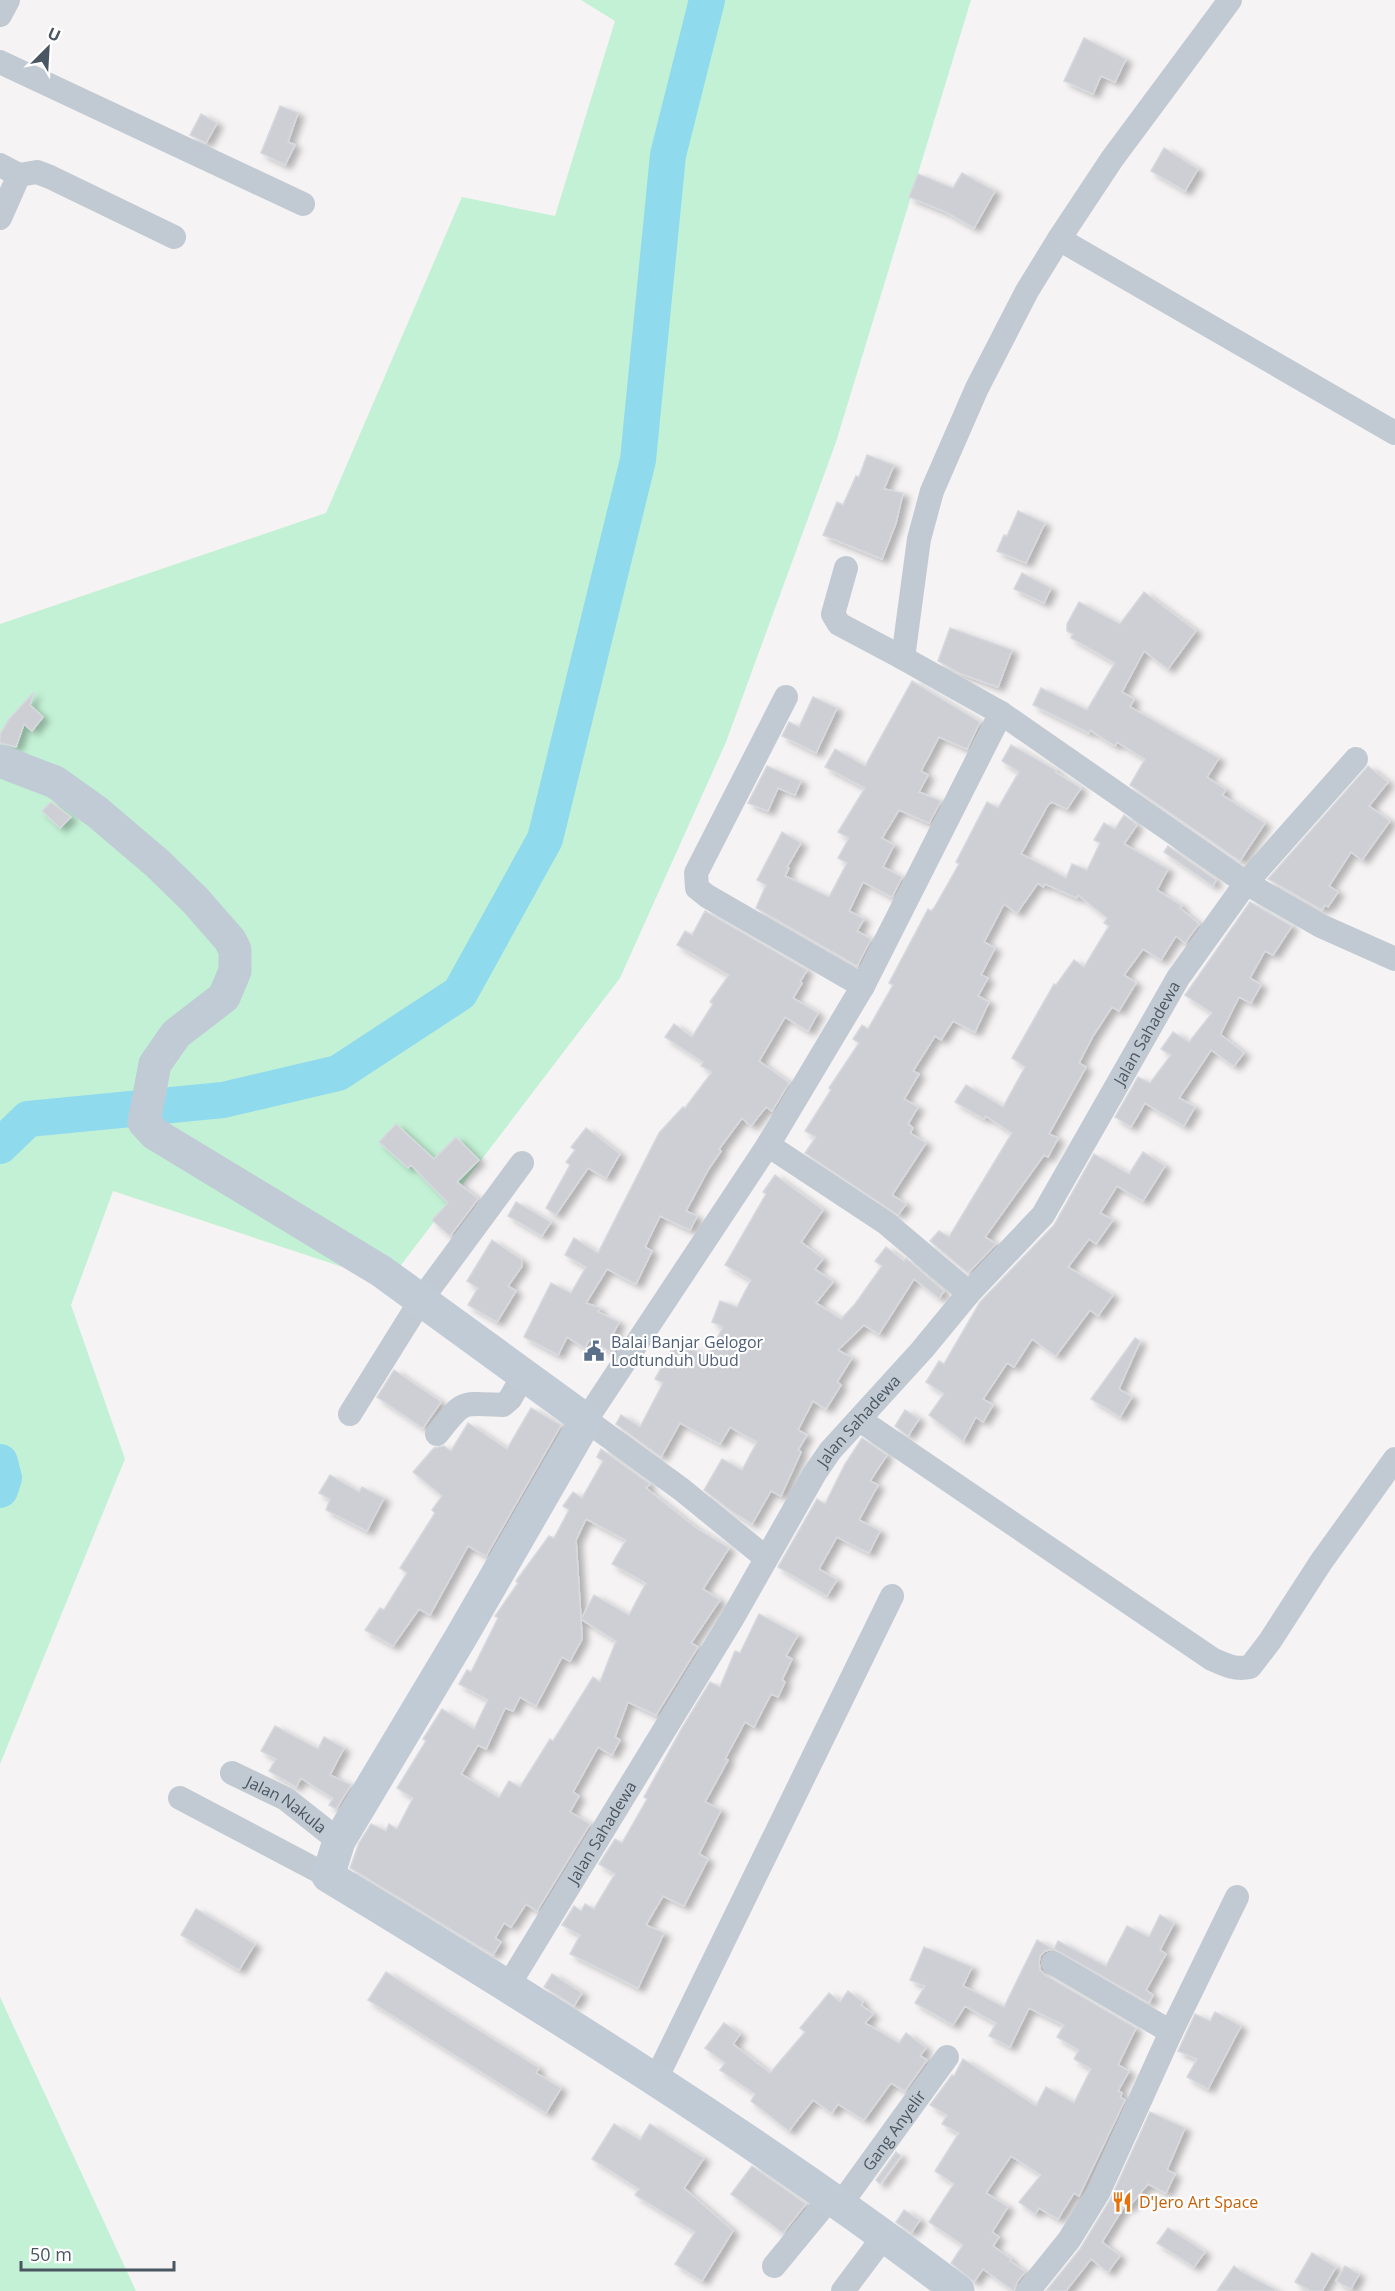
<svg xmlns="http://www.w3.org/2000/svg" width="1395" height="2291" font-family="'Open Sans',sans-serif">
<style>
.green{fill:#c3f1d5}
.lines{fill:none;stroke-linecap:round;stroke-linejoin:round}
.river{stroke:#90daee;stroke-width:36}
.building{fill:#cdcfd5;stroke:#d7d9de;stroke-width:1.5;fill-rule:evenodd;filter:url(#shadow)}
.street{stroke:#c1cad2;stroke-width:24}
.secondary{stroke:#c1cbd6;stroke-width:33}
.labels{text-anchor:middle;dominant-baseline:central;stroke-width:4.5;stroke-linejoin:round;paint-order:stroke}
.street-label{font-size:16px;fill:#4a5661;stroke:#fff}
.service-label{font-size:16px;fill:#4e5e75;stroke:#fff;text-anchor:start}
.food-label{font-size:16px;fill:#c56008;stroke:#fff;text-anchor:start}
</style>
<defs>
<filter id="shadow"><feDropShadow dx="6" dy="4" stdDeviation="3" flood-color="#0004"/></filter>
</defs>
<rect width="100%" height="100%" fill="#f5f3f3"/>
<g class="green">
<polygon points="581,0 971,0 836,442 726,742 620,978 388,1282 113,1191 71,1305 125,1459 0,1764 0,624 326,513 462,197 555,216 615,21"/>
<polygon points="0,1997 136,2291 0,2291"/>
</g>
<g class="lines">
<g class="river">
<polyline points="0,1146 28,1119 223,1100 338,1073 460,993 545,839 638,460 668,155 707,0"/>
<polyline points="0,1462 4,1478 0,1490"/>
</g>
</g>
<g class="building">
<polygon points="1084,38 1126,59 1115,82 1101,76 1093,94 1064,81"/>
<polygon points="280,106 298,113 288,142 295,145 285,165 261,153"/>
<polygon points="201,114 217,123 206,143 190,135"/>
<polygon points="1164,148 1198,169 1185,191 1151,171"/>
<polygon points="962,173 995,191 974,228 946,212 909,197 918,174 953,188"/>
<polygon points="867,455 894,465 884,489 903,493 896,523 882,559 823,535 837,502 843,505 856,476 859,477"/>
<polygon points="1018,511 1045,523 1026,563 997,551 1004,535 1007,536"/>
<polygon points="1022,573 1051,588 1044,603 1014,589"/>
<polygon points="1144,592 1196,631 1168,669 1144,651 1122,692 1134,699 1130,707 1219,758 1207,777 1226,790 1222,795 1265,823 1240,861 1130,785 1145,759 1117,742 1115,746 1090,730 1089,733 1033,705 1041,688 1087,710 1115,663 1071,638 1073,634 1067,631 1067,624 1079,602 1120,624"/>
<polygon points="950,628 1012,650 998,687 959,673 938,661"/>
<polygon points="912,681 980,722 967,749 939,737 921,771 928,775 919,792 941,801 929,823 899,810 882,838 894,845 883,867 902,877 892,897 863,882 849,911 864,919 857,931 871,939 857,966 756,908 766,885 757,880 782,832 801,843 787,867 789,868 785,876 829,897 847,863 838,858 849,838 838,832 865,788 825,767 835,749 865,766"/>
<polygon points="34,692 30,705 43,717 32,731 24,724 16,747 0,743 0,734 9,719"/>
<polygon points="813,697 837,708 816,753 782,736 789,722 799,727"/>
<polygon points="1011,745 1056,770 1055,772 1081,788 1067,809 1052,802 1048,805 1021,854 1066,878 1072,864 1087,870 1100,843 1094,840 1104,823 1115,829 1124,815 1137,825 1124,844 1168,869 1157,890 1182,906 1180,908 1199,924 1185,943 1176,936 1161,960 1143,949 1124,975 1136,983 1119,1011 1112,1007 1110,1010 1093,1036 1079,1063 1086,1067 1049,1134 1058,1138 1048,1157 1044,1155 985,1237 996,1244 968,1273 930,1241 939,1231 949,1237 1012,1133 986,1116 984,1119 955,1102 966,1085 1003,1107 1025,1067 1012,1058 1054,984 1056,985 1074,960 1084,967 1109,926 1104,923 1107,918 1078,895 1077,898 1045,884 1043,887 1038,883 1017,913 1004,904 984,942 995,948 981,975 988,978 978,996 989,1002 975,1032 953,1021 941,1040 935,1036 913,1071 919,1074 904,1099 918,1107 908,1124 913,1128 910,1133 926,1143 892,1195 906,1204 898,1215 805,1153 816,1137 805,1131 831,1090 829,1088 859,1043 853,1039 862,1025 868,1029 893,985 889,983 928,909 931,911 934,908 959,864 956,862 987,802 998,808 1019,772 1002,761"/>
<polygon points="767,766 801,781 795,795 778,788 768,811 748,803"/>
<polygon points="1368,766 1388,782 1369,806 1390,821 1362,860 1351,852 1329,886 1338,892 1328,907 1325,905 1322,910 1268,879"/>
<polygon points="51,802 71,817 60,828 42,811"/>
<polygon points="1168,846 1216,880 1213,886 1164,852"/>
<polygon points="1250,902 1292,926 1273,955 1265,951 1250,978 1261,985 1251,1003 1239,997 1221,1033 1221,1035 1244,1053 1234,1066 1211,1050 1179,1098 1195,1107 1184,1126 1145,1103 1131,1127 1115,1117 1138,1077 1150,1083 1171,1055 1161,1049 1173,1032 1189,1042 1212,1013 1185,995"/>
<polygon points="705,911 807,970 800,982 802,983 793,998 818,1013 808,1031 785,1017 759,1061 789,1083 772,1111 766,1107 751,1126 742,1118 719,1149 721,1151 708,1170 686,1211 697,1216 690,1230 660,1216 645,1247 652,1251 636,1284 607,1269 586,1303 600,1308 598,1312 619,1322 613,1334 621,1339 613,1353 589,1340 585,1348 567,1337 558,1355 524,1337 551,1283 571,1293 586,1267 565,1255 574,1238 598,1253 659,1133 683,1107 685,1108 712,1072 701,1066 703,1062 665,1037 674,1024 692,1037 713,1004 710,1002 729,975 677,945 685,931 692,935"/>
<polygon points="396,1124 434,1159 456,1137 479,1160 457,1182 478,1199 450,1236 432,1220 448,1203 411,1165 408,1168 379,1142"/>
<polygon points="586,1128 620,1154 606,1178 588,1168 556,1215 546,1208 570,1165 566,1162 575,1150 571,1147"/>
<polygon points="1143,1152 1165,1166 1143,1201 1117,1186 1100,1213 1113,1220 1096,1244 1089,1239 1068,1267 1113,1295 1098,1316 1090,1310 1056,1356 1032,1339 1014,1367 1007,1363 983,1399 993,1405 983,1422 976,1417 963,1441 929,1415 944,1394 926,1382 939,1361 944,1364 980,1302 1054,1225 1094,1154 1129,1174"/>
<polygon points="775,1175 823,1210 801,1242 823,1259 815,1269 833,1282 816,1303 841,1319 855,1304 882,1266 875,1261 886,1247 904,1261 906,1258 944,1291 939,1298 914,1279 879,1334 864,1325 838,1350 852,1358 837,1382 841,1385 826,1409 813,1401 798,1430 807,1435 798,1450 801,1452 781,1496 771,1491 752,1524 731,1511 704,1490 722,1459 742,1470 757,1442 730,1427 720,1444 680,1423 661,1457 616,1424 621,1415 640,1427 663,1383 655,1379 677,1340 707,1357 723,1327 712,1322 720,1301 737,1307 751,1280 725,1265 766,1194 763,1192"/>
<polygon points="516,1202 551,1222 542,1236 508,1216"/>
<polygon points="492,1240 522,1260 522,1266 508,1286 516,1291 497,1322 468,1305 478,1288 467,1281"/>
<polygon points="1135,1338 1140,1341 1119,1389 1132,1397 1120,1417 1091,1399"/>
<polygon points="394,1370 441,1402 423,1428 377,1397"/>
<polygon points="531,1408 561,1425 486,1556 468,1546 430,1615 419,1609 393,1646 365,1630 380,1608 384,1610 407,1573 400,1568 435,1513 432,1510 442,1496 413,1472 434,1448 444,1446 451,1451 468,1423 507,1449"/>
<polygon points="905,1410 919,1419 908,1436 895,1426"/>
<polygon points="862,1438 887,1455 870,1481 878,1485 859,1520 880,1531 869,1553 837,1537 819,1569 837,1580 827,1596 778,1567 817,1499 825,1504 845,1464"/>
<path d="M601,1449L650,1484L646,1488L696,1528L729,1548L703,1589L720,1600L691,1643L698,1647L656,1715L628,1702L615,1737L620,1740L612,1755L598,1747L573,1792L579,1796L570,1812L590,1824L537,1911L526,1904L511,1927L504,1923L495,1938L501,1942L493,1955L350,1868L359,1843L371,1824L386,1831L389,1824L397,1829L413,1798L397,1788L426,1741L423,1739L442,1709L474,1729L488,1700L459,1684L467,1670L471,1672L498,1618L495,1616L518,1583L516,1581L549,1536L554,1538L569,1510L563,1506L573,1492L582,1498L603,1461L597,1457ZM586,1519L626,1540L612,1564L646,1583L629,1615L594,1595L581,1619L576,1540ZM581,1619L616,1641L600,1682L593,1677L553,1741L550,1739L520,1787L509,1781L499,1798L461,1774L478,1745L486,1749L505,1708L513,1711L520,1697L536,1706L562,1657L570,1661L582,1639Z"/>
<polygon points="330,1475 359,1492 362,1487 384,1498 367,1531 326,1510 330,1499 319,1493"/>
<polygon points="759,1614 798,1635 786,1656 792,1659 782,1680 785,1682 778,1697 771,1694 754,1727 745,1722 725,1759 728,1760 705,1802 721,1810 699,1854 708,1859 684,1906 663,1896 646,1925 664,1933 638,1988 570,1954 580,1935 562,1925 574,1906 581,1911 585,1904 594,1909 615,1874 599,1864 615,1839 622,1843 647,1799 644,1797 682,1728 710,1682 720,1687 735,1651 740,1653"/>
<polygon points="275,1726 318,1749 324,1737 344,1748 330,1775 351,1785 336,1809 329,1805 333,1798 301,1778 296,1787 269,1771 276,1759 261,1751"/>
<polygon points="196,1909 255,1944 239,1970 181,1935"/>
<polygon points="1160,1915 1174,1923 1160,1950 1166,1954 1146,1990 1153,1995 1149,2003 1054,1949 1058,1941 1106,1966 1127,1926 1149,1937"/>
<polygon points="1037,1940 1053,1949 1045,1951 1040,1956 1039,1962 1040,1970 1045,1975 1136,2028 1118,2065 1129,2071 1118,2091 1122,2093 1120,2097 1125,2100 1079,2196 1074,2193 1058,2219 1039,2208 1035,2214 1019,2202 1041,2175 1011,2156 986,2193 1008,2207 992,2232 999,2237 993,2246 1011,2259 1010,2261 1025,2272 1017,2282 1014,2291 983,2269 974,2282 951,2263 963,2245 929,2222 954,2184 935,2171 959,2133 942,2124 947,2115 930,2105 952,2075 954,2076 963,2059 1036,2106 1046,2087 1074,2103 1091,2069 1074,2059 1079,2050 1057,2037 1064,2025 1029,2008 1010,2047 989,2036 996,2023 965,2006 953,2025 915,2003 925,1986 910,1980 924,1947 972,1967 963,1986 1004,2007"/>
<polygon points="386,1972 539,2068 536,2073 561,2088 546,2113 368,2000"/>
<polygon points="552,1974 582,1993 574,2006 544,1987"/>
<polygon points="848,1991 863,2002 861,2005 873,2014 865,2023 899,2043 906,2033 926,2048 920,2056 927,2060 905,2091 891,2083 864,2120 838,2104 832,2113 813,2100 789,2131 751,2101 755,2094 720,2070 725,2063 705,2048 724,2023 740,2034 733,2044 770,2073 805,2032 800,2028 829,1993 840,2002"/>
<polygon points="1215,2012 1241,2026 1208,2089 1187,2077 1197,2059 1178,2051 1195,2014 1210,2021"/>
<polygon points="1150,2112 1185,2128 1167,2170 1175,2174 1166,2193 1148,2184 1128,2208 1125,2205 1102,2242 1120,2256 1108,2272 1091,2259 1066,2291 1046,2291 1080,2249 1110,2200"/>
<polygon points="614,2124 640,2140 650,2124 704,2158 684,2188 733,2231 702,2281 675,2264 695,2232 635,2195 639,2189 592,2159"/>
<polygon points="896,2152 901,2156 880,2184 876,2180"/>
<polygon points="752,2166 806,2204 783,2233 731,2194"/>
<polygon points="904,2210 920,2220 911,2233 896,2222"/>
<polygon points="1168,2228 1205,2252 1194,2267 1157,2243"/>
<polygon points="1312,2253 1336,2267 1322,2291 1310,2291 1295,2282"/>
<polygon points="1234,2266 1242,2272 1278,2291 1217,2291"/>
<polygon points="1345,2266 1359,2274 1351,2289 1336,2281"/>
</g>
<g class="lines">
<g class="street">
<polyline points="1230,0 1112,159 1059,239 1027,291 977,388 932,491 919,539 903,658 1001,713 1246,883 1321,926 1395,959"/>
<polyline points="0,15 8,0"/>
<polyline points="0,62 303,204"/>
<polyline points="0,165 19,175 0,218"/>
<polyline points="19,175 37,172 50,177 174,237"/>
<polyline points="1059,239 1395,433"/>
<polyline points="846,568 833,614 839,624 903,658"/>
<polyline points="786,697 696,873 697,888 707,896 863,986"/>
<polyline points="768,1145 886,1223 969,1293"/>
<polyline points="350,1414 421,1300 522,1163"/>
<path d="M860,1420L1212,1659C1225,1665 1235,1670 1250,1667L1270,1641L1321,1562L1395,1459"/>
<path d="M437,1434C464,1400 459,1403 503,1405L510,1399L523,1376"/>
<polyline points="766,1558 681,1489 586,1420 768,1145 863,986 1001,713"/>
<path id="s1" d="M232,1773L286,1799L339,1841"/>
<polyline points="180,1798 328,1876"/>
<polyline points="1053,1963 1171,2032"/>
<path id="s2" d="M508,1986L732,1619L815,1473L830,1451L922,1350L969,1293L1043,1215L1178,978L1246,883L1356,759"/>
<polyline points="655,2081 892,1596"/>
<path id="s3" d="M840,2205L947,2057"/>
<polyline points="774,2266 830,2198"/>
<polyline points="843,2291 885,2235"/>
<polyline points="1028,2291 1069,2240 1098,2193 1171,2032 1237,1897"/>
</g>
<path class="secondary" d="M0,761L55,782L97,812L157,863L195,900L230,940L235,950V971L224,997L176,1034L155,1064L144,1122L155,1134L381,1271L586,1420L461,1637L339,1841L328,1876C542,2006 758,2139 958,2291"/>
</g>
<defs>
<g id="civic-bare" transform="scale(1.62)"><path d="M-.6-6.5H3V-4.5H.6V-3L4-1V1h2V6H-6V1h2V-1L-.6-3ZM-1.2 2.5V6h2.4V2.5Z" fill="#5c6f8a" stroke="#fff" stroke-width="2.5" paint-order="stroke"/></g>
<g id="restaurant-bare" transform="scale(1.62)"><path d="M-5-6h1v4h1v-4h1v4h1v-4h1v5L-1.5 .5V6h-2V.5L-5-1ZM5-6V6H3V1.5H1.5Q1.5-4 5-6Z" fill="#e8710a" stroke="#fff" stroke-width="2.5" paint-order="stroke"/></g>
</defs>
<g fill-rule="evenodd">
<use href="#civic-bare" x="594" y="1351"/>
<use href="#restaurant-bare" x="1122" y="2202"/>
</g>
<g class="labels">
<g class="street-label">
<text stroke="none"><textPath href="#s2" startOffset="1152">Jalan Sahadewa</textPath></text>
<text stroke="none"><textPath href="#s2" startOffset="666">Jalan Sahadewa</textPath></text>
<text stroke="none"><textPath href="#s1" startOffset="63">Jalan Nakula</textPath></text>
<text stroke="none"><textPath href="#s2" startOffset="180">Jalan Sahadewa</textPath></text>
<text stroke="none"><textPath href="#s3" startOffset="92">Gang Anyelir</textPath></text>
</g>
<g class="service-label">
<text x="611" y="1342">Balai Banjar Gelogor<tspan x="611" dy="18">Lodtunduh Ubud</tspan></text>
</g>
<g class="food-label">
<text x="1139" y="2202">D'Jero Art Space</text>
</g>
</g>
<g transform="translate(48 48) rotate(24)" stroke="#ffffff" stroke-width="4.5" paint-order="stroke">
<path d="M0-4.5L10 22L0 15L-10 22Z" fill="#4a5661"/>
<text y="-9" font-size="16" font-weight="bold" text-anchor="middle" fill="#4a5661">U</text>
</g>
<path d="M21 2261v9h153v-9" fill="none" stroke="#4a5661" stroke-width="3"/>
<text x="30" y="2261" font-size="18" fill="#4a5661" stroke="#ffffff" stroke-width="4.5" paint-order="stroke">50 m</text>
</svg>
